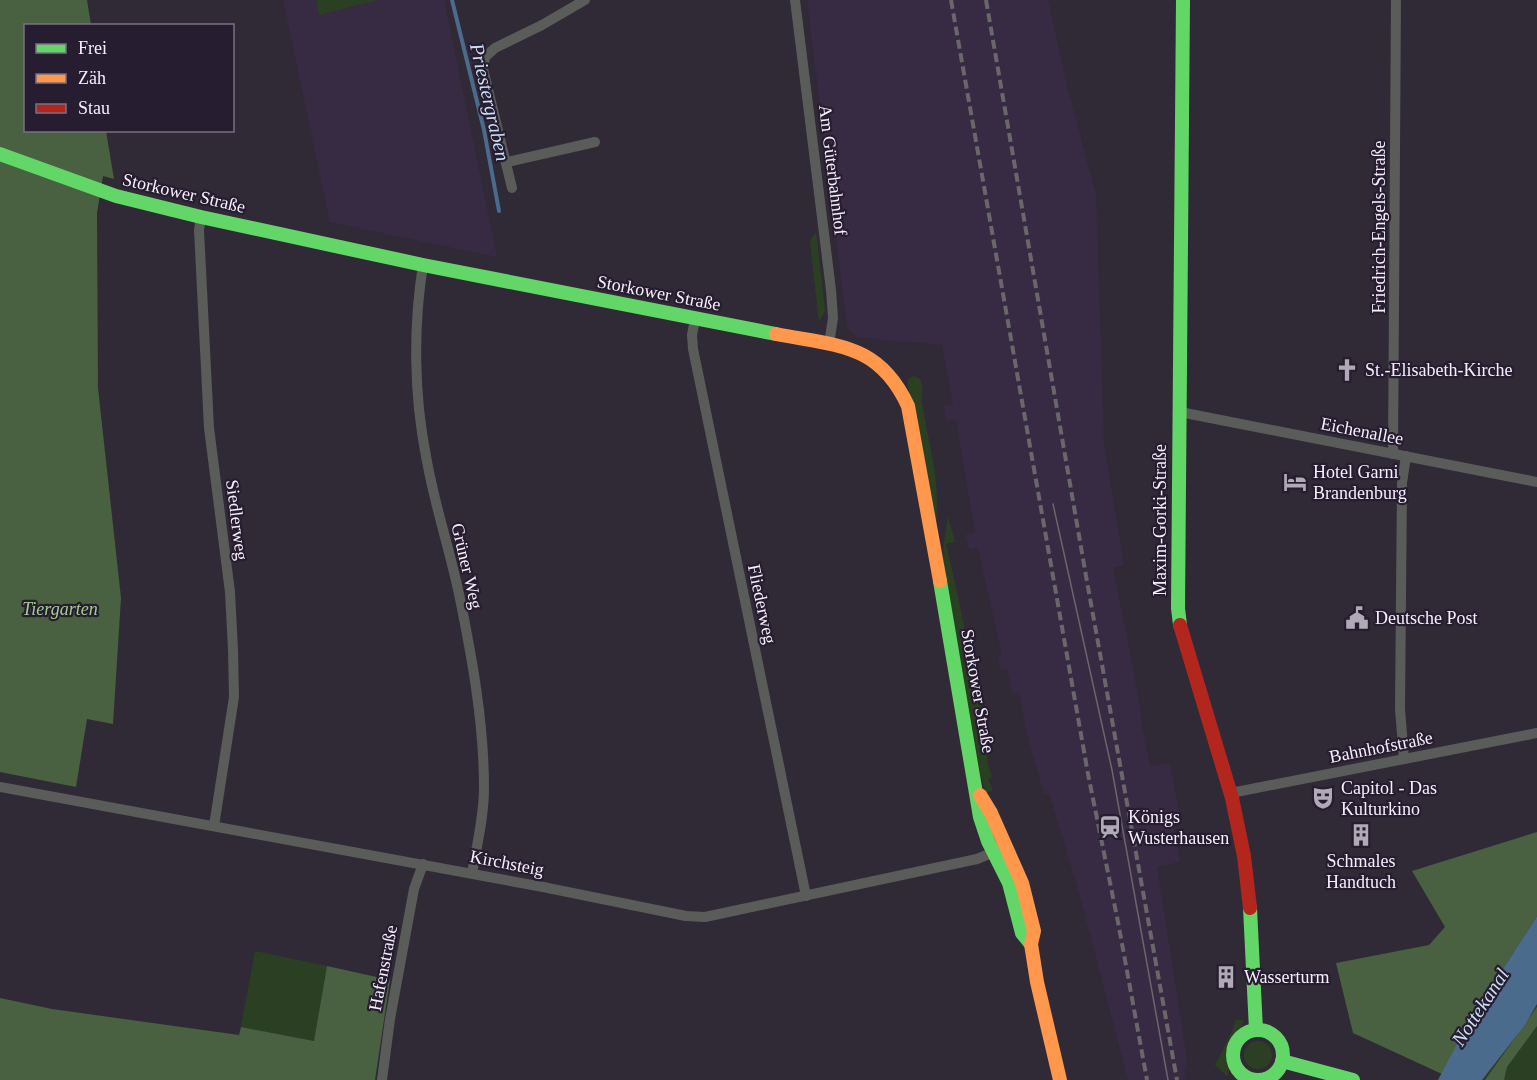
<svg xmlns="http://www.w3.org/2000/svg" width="1537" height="1080" font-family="Georgia,serif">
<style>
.built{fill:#372b43}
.green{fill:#2b4023}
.forest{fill:#496140}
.water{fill:#4a6b8c}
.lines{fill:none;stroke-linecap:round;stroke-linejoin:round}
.stream{stroke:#4a6b8c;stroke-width:4}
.street{stroke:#5a5c59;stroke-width:10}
.fast{stroke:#63d668;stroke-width:14}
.slow{stroke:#ff974d;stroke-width:14}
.jam{stroke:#b3261e;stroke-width:14}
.tram{stroke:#69676a;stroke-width:1.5}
.rail{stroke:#69676a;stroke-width:4;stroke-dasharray:9 4.5;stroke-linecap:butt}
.labels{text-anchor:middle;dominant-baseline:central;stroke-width:4.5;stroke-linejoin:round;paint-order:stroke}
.street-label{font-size:18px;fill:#f5effc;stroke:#271d30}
.poi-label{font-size:18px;fill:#f5effc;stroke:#271d30;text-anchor:start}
.park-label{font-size:18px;font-style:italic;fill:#a1cf8f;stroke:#271d30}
.water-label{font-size:20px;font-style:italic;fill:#c9dff6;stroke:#271d30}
</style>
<rect width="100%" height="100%" fill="#302a36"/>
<g class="built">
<polygon points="283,0 316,0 319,15 378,0 444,0 497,257 330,222"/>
<polygon points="807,0 1048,0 1067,86 1096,195 1104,445 1124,565 1113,568 1130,652 1141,714 1140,715 1150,766 1170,763 1179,812 1171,814 1180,862 1157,867 1187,1060 1184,1072 1185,1080 1128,1080 1080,896 1049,793 1044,794 1027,734 1019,693 1013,694 1007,669 1001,670 998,656 1002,655 978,548 969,549 966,534 975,532 956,420 946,421 944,406 953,404 942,345 856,337 847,327"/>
</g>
<g class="green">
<polygon points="316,0 378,0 319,15"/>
<polygon points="816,232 825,310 819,322 810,241"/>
<path d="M914,376L920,379C924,387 921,393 922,402C928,443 941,482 936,523C927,491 925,454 917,421C915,410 906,389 908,379Z"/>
<polygon points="948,517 955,542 946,544 958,596 976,689 979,690 988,765 992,777 988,779 993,790 986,793 980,772 944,569 943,549"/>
<polygon points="255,951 327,966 314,1041 241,1027"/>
<polygon points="1537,1004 1537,1080 1482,1080 1525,1025"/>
<path d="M1236,1020H1244C1243,1031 1233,1036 1229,1046C1225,1057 1232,1066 1227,1076L1215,1065L1231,1034Z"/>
<circle cx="1258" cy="1055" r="14"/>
</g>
<g class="forest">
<polygon points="0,0 87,0 91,25 26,26 26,130 106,131 114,179 103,176 97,213 98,388 121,598 113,724 87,719 76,787 0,772"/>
<polygon points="1537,832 1537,916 1468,1023 1442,1074 1353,1033 1336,963 1429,945 1445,927 1412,871"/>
<polygon points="327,966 390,980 375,1080 0,1080 0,998 52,1009 239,1035 241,1027 314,1041"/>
<polygon points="1537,1007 1537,1026 1507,1067 1504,1080 1485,1080"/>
</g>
<polygon class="water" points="1537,916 1537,1004 1525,1025 1482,1080 1438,1080 1468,1023"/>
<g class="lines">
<polyline class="stream" points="452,0 484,130 499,211"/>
<g class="street">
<polyline points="795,0 831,290 833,318 829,344"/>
<polyline points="507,162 595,142"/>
<polyline points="512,188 483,69 485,57 495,48 542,25 585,0"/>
<polyline points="201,217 199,230 209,428 230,592 233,650 234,697 214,826"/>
<path d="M423,265C413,327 414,395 426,456C434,503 449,547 459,594C472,657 484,723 484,788C484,816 477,845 472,873"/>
<polyline points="695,319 692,335 693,349 806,896"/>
<polyline points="1180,412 1537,482"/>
<polyline points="1393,454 1396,0"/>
<polyline points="1404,759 1400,709 1402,483 1406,456"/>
<polyline points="0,787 543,887 686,916 705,917 977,859 999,850"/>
<polyline points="1231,793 1537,733"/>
<polyline points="382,1080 390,1019 414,889 423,864"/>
</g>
<g class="fast">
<polyline points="0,154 116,196 201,217 423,265 776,334"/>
<polyline points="940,581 980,817 988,841 1009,883 1022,933 1031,944"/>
<polyline points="1180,625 1178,608 1183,0"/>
<polyline points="1250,908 1256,1030"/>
<circle cx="1258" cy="1055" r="25"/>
<polyline points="1282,1061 1353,1080"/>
</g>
<g class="slow">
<path d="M776,334C837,346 879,343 908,406L940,581"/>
<polyline points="980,795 991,813 1022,883 1034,931 1031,944 1037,982 1060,1080"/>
</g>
<polyline class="jam" points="1180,625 1232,798 1244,856 1250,908"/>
<polyline class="tram" points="1053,504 1112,770 1168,1080"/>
<g class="rail">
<polyline points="951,0 1088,774 1118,922 1147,1080"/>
<polyline points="986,0 1086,576 1177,1080"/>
</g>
</g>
<defs>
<g id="church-bare" transform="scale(1.8)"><path d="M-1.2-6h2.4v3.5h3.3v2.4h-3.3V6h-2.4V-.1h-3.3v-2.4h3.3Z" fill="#b0aab7" stroke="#271d30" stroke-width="2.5" paint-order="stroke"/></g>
<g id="hotel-bare" transform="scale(1.8)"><path d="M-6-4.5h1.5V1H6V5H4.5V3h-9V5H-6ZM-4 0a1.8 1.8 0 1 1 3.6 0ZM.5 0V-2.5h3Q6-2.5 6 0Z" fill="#b0aab7" stroke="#271d30" stroke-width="2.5" paint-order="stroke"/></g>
<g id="civic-bare" transform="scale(1.8)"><path d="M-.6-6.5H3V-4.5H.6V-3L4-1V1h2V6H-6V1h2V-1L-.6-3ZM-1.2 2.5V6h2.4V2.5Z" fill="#b0aab7" stroke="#271d30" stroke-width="2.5" paint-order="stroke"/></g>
<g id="theatre-bare" transform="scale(1.8)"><path d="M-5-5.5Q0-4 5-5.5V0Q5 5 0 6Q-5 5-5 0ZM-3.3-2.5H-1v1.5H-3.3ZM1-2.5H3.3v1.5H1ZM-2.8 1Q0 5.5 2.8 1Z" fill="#b0aab7" stroke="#271d30" stroke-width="2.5" paint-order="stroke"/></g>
<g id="station-bare" transform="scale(1.8)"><path d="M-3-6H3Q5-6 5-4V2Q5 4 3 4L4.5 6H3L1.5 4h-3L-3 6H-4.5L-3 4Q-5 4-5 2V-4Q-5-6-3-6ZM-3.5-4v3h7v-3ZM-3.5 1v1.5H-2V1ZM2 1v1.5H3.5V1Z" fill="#b0aab7" stroke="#271d30" stroke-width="2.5" paint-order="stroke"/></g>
<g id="building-bare" transform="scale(1.8)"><path d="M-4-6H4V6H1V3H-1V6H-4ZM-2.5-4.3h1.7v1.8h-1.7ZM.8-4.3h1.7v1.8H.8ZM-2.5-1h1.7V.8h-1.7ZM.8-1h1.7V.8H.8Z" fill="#b0aab7" stroke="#271d30" stroke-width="2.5" paint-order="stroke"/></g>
</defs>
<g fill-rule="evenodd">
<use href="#church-bare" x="1347" y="370"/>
<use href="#hotel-bare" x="1295" y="482"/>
<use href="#civic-bare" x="1357" y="618"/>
<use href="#theatre-bare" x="1323" y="798"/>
<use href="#station-bare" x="1110" y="827"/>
<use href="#building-bare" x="1361" y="835"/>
<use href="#building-bare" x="1226" y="977"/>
</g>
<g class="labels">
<g class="street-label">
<text transform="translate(833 170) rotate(83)">Am Güterbahnhof</text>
<text transform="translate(184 193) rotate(13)">Storkower Straße</text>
<text transform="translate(1379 227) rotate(-90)">Friedrich-Engels-Straße</text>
<text transform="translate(659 293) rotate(11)">Storkower Straße</text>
<text transform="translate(1362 431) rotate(11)">Eichenallee</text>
<text transform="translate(237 520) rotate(83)">Siedlerweg</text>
<text transform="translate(1160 520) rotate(-90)">Maxim-Gorki-Straße</text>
<text transform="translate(467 566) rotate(77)">Grüner Weg</text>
<text transform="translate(762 604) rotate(78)">Fliederweg</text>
<text transform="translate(978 691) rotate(80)">Storkower Straße</text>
<text transform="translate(1381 747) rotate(-11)">Bahnhofstraße</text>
<text transform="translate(507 863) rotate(11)">Kirchsteig</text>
<text transform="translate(383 968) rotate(-79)">Hafenstraße</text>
</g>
<g class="poi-label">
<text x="1365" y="370">St.-Elisabeth-Kirche</text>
<text x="1313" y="472">Hotel Garni<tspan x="1313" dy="21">Brandenburg</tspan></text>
<text x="1375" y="618">Deutsche Post</text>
<text x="1341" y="788">Capitol - Das<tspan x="1341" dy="21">Kulturkino</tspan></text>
<text x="1128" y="817">Königs<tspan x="1128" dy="21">Wusterhausen</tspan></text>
<text x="1361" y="861" text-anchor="middle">Schmales<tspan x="1361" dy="21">Handtuch</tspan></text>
<text x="1244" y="977">Wasserturm</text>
</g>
<g class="park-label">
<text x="60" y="609">Tiergarten</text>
</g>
<g class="water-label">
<text transform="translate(490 102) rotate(77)">Priestergraben</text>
<text transform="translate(1480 1007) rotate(-57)">Nottekanal</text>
</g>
</g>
<rect x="24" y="24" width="210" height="108" fill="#271d30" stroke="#797182" stroke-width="1.5"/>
<rect x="36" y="44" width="30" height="9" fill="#63d668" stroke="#797182" stroke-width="1.5"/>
<text x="78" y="54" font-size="18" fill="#f5effc">Frei</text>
<rect x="36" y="74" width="30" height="9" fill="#ff974d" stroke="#797182" stroke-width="1.5"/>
<text x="78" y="84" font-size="18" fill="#f5effc">Zäh</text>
<rect x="36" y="104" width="30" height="9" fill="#b3261e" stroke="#797182" stroke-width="1.5"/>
<text x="78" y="114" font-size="18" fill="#f5effc">Stau</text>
</svg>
